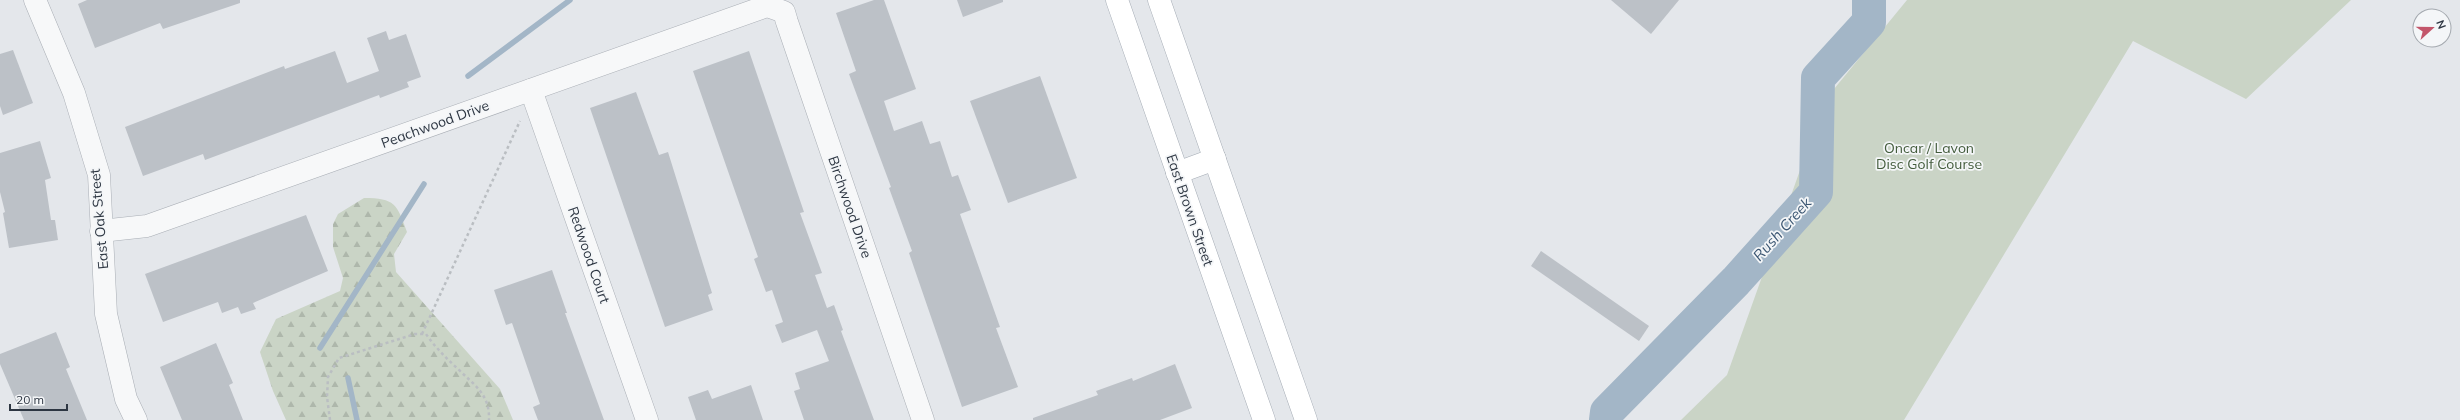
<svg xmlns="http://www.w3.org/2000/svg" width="2460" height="420" font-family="Mulish,sans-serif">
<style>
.forest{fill:url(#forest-firs)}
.park{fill:#cad4c6}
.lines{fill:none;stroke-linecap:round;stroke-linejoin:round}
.stream{stroke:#a3b6c7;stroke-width:5.5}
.river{stroke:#a3b6c7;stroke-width:34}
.building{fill:#bcc1c7}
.minor-casing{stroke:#a9aeb5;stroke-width:23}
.major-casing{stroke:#a5acb5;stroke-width:23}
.path{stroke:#babec2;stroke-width:2.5;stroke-dasharray:3 3;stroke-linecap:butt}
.minor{stroke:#f7f8f9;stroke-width:22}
.major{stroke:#fff;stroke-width:22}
.labels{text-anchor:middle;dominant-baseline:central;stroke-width:3.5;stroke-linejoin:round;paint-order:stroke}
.street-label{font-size:14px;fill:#2d3642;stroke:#f4f6f8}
.park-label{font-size:14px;fill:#435c3c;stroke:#f4f6f8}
.water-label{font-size:15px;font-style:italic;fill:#3b5672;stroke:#f4f6f8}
</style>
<defs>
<pattern id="forest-firs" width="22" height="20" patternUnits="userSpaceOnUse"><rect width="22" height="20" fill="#cad4c6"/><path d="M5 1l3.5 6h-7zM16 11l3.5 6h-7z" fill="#aeb7ab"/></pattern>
</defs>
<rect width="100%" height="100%" fill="#e4e7eb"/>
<path class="forest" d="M364,198C395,198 397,204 407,232L394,254L396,272L500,389L513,420H286L273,391L260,352L276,319L340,291L343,278L333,247V224L338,214Z"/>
<polygon class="park" points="1907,0 2351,0 2246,99 2133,41 1904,420 1681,420 1727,375 1825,100"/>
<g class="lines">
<g class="stream">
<polyline points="468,76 570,0"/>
<polyline points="320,348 424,184"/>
<polyline points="348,378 357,420"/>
</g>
<polyline class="river" points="1606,420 1607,412 1736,281 1816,192 1818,78 1869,22 1869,0"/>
</g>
<g class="building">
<polygon points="87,0 240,0 240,3 163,29 160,23 95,48 78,4"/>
<polygon points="874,0 884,0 916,89 884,101 894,131 922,121 930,144 940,141 952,177 958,175 971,210 960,214 1000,327 996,328 1018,387 962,407 909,253 912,251 889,188 891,187 849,74 856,71 836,13"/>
<polygon points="957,0 1003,0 1003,2 963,17"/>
<polygon points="1611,0 1679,0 1651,34"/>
<polygon points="386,31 389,40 406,34 421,77 407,82 409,87 380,98 379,95 205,160 203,154 143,176 125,127 284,66 285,69 335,51 347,83 379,71 367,38"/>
<polygon points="13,50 33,103 3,115 0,106 0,54"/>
<polygon points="749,51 804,212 800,213 822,273 815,275 827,308 834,305 843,330 841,331 874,420 804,420 794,391 800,389 795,373 829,361 817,330 782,343 775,325 783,322 772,290 766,292 754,259 758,257 693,71"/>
<polygon points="1040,76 1077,178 1008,203 970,101"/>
<polygon points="636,92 659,155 668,152 712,293 708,295 713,310 665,327 590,108"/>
<polygon points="40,141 51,178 45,180 51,220 55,220 58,240 9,248 3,213 5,212 0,192 0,153"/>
<polygon points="306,215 328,271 253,303 256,309 241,314 238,307 222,313 218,302 163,322 145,274"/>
<polygon points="1541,251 1649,326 1639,341 1531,266"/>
<polygon points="552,270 567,313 565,313 604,420 538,420 533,407 540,404 512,323 506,325 494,290"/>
<polygon points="56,332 70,367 66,369 87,420 24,420 0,364 0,354"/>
<polygon points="216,343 233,383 229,385 243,420 182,420 160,367"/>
<polygon points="1175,364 1192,408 1160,420 1033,420 1033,418 1098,395 1096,391 1132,378 1133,381"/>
<polygon points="751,385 763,420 696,420 688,397 708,390 712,399"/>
</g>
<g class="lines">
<g class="minor-casing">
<g id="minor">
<polyline points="35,0 74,93 99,175 106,314 126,399 136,420"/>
<polyline points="531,90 647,420"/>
<polyline points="101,231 147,226 767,6 784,12 787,22 923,420"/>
</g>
</g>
<g class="major-casing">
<g id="major">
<polyline points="1117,0 1264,420"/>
<polyline points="1159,0 1306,420"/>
<polyline points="1177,173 1215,159"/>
</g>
</g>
<g class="path">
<polyline points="422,334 520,121"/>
<path d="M330,420L327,397L328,377L339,358L415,334H426C435,347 446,358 458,369C474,385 490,394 489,420"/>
</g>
<use href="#minor" class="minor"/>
<use href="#major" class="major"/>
</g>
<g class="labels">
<g class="street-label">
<text transform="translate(435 124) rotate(-20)">Peachwood Drive</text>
<text transform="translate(850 207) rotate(71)">Birchwood Drive</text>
<text transform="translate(1190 210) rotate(71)">East Brown Street</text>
<text transform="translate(99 219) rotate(-95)">East Oak Street</text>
<text transform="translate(589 255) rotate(71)">Redwood Court</text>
</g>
<g class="park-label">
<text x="1929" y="148">Oncar / Lavon<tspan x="1929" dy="16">Disc Golf Course</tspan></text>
</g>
<g class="water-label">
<text transform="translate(1782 229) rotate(-48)">Rush Creek</text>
</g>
</g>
<g transform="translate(2432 28) rotate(69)"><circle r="19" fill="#f4f6f8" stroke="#a4a9af"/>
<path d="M0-3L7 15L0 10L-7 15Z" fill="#c3566b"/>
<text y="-6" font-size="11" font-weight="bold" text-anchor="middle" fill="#2d3642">N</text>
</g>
<path d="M10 404v6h57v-6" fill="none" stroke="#2d3642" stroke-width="2"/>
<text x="16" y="404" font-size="12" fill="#2d3642" stroke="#f4f6f8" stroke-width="3" paint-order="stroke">20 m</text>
</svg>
